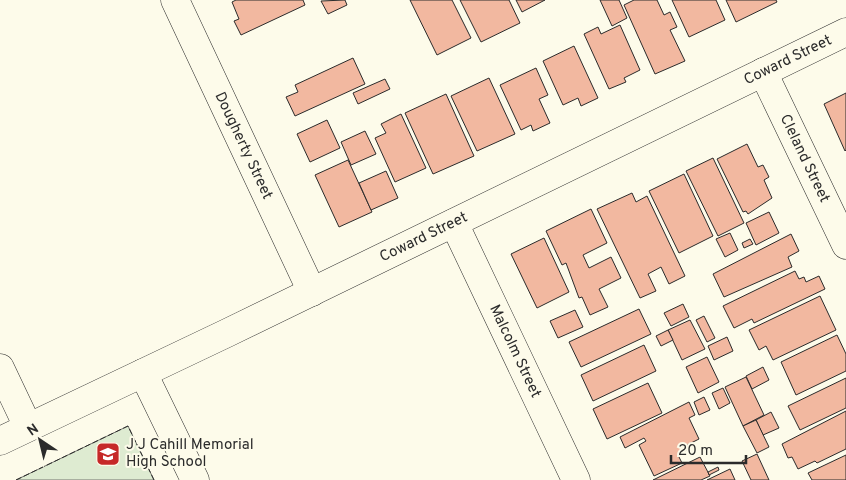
<svg xmlns="http://www.w3.org/2000/svg" width="846" height="480" font-family="Overpass,sans-serif">
<style>
.green{fill:#deebd1;stroke:#74746e}
.building{fill:#f2b8a0;stroke:#2b2b2b}
.lines{fill:none;stroke-linecap:round;stroke-linejoin:round}
.minor-casing{stroke:#2b2b2b;stroke-width:29}
.minor{stroke:#fdfbea;stroke-width:28}
.fence{stroke:#2b2b2b;stroke-width:1;stroke-dasharray:6 2.5;stroke-linecap:butt}
.labels{text-anchor:middle;dominant-baseline:central;stroke-width:4;stroke-linejoin:round;paint-order:stroke}
.street-label{font-size:15px;fill:#2b2b2b;stroke:#fdfbea}
.poi-label{font-size:15px;fill:#2b2b2b;stroke:#fdfbea;text-anchor:start}
</style>
<rect width="100%" height="100%" fill="#fdfbea"/>
<polygon class="green" points="128,426 154,480 16,480"/>
<g class="building">
<polygon points="236,0 303,0 305,5 241,35 234,21 239,19 232,2"/>
<polygon points="345,0 347,5 328,14 321,1"/>
<polygon points="410,0 452,0 471,38 437,55"/>
<polygon points="460,0 509,0 520,23 481,42"/>
<polygon points="516,0 545,0 522,12"/>
<polygon points="600,0 619,0 627,18 612,26"/>
<polygon points="634,0 657,0 664,15 670,12 677,27 670,30 685,61 655,74 624,5"/>
<polygon points="672,0 716,0 725,20 689,37"/>
<polygon points="726,0 776,0 777,2 736,22"/>
<polygon points="620,25 640,70 624,78 626,82 609,89 584,34 598,27 601,34"/>
<polygon points="574,46 598,98 581,106 578,98 563,105 543,61"/>
<polygon points="353,58 365,84 295,116 286,97 298,92 295,85"/>
<polygon points="536,68 548,95 539,99 550,123 533,131 531,125 521,130 500,85"/>
<polygon points="489,78 515,134 477,151 451,96"/>
<polygon points="385,79 390,89 358,104 353,93"/>
<polygon points="846,93 846,150 845,151 824,104"/>
<polygon points="446,94 474,156 433,174 405,113"/>
<polygon points="401,114 426,168 395,182 375,138 386,133 381,124"/>
<polygon points="327,120 340,148 310,162 297,134"/>
<polygon points="365,131 376,154 351,165 341,142"/>
<polygon points="747,144 758,167 763,165 769,177 764,180 772,198 748,214 746,211 743,212 717,159"/>
<polygon points="713,158 744,223 718,236 686,171"/>
<polygon points="348,160 372,212 339,227 315,175"/>
<polygon points="386,171 398,198 371,210 359,183"/>
<polygon points="684,174 713,236 679,253 649,191"/>
<polygon points="632,193 636,202 647,196 685,276 669,284 661,267 648,274 656,291 640,298 597,209"/>
<polygon points="591,209 607,243 583,255 589,268 611,257 621,278 599,289 608,307 590,315 582,297 579,298 566,263 562,265 546,231"/>
<polygon points="769,212 779,233 756,245 746,223"/>
<polygon points="730,233 738,250 725,257 716,239"/>
<polygon points="791,234 799,251 788,257 792,267 724,297 713,274"/>
<polygon points="544,238 569,292 537,308 511,254"/>
<polygon points="750,239 753,244 744,248 742,243"/>
<polygon points="795,271 799,279 804,277 806,282 819,276 825,289 754,323 752,319 734,328 723,306"/>
<polygon points="820,296 836,330 773,360 766,346 759,350 749,330"/>
<polygon points="683,304 689,317 671,326 664,313"/>
<polygon points="639,309 651,334 581,367 569,342"/>
<polygon points="575,310 583,327 558,338 550,321"/>
<polygon points="704,316 715,338 707,342 696,320"/>
<polygon points="690,320 705,349 682,360 668,330"/>
<polygon points="668,330 673,340 661,346 656,336"/>
<polygon points="837,335 846,354 846,371 796,395 781,362"/>
<polygon points="727,337 733,351 714,360 708,346"/>
<polygon points="644,345 656,371 593,401 581,375"/>
<polygon points="707,357 719,382 698,393 686,367"/>
<polygon points="763,367 769,380 752,389 746,376"/>
<polygon points="746,377 764,415 743,426 725,387"/>
<polygon points="846,378 846,408 800,430 788,406"/>
<polygon points="648,383 662,413 607,439 593,409"/>
<polygon points="723,388 730,403 719,409 712,393"/>
<polygon points="704,397 710,410 699,415 694,402"/>
<polygon points="689,402 695,415 689,418 699,439 687,445 689,449 678,455 682,463 654,476 639,445 646,441 644,438 625,448 620,437"/>
<polygon points="846,411 846,449 817,463 815,461 798,469 792,457 788,458 782,444"/>
<polygon points="771,412 779,428 763,435 756,420"/>
<polygon points="756,420 769,447 757,453 743,426"/>
<polygon points="757,454 769,480 751,480 742,461"/>
<polygon points="846,455 846,480 812,480 808,473"/>
<polygon points="700,457 710,476 701,480 653,480"/>
<polygon points="718,467 719,470 709,475 708,472"/>
<polygon points="730,469 735,480 707,480"/>
</g>
<g class="lines">
<g class="minor-casing">
<g id="minor">
<path id="s1" d="M175,0L312,292"/>
<path id="s2" d="M763,72L846,245"/>
<path id="s3" d="M454,223L576,480"/>
<polyline points="0,368 28,427"/>
<polyline points="143,373 195,480"/>
<path id="s4" d="M0,441L227,333L846,32"/>
</g>
</g>
<use href="#minor" class="minor"/>
<polyline class="fence" points="16,480 128,426 154,480"/>
</g>
<defs>
<g id="school-square" transform="scale(1.25)"><rect x="-9" y="-9" width="18" height="18" rx="4" fill="#c62828" stroke="#fdfbea"/><path d="M0-5L7-2L0 1L-7-2ZM-4 1L0 2.5L4 1V4Q0 6-4 4Z" fill="#fff"/></g>
</defs>
<g fill-rule="evenodd">
<use href="#school-square" x="108" y="454"/>
</g>
<g class="labels">
<g class="street-label">
<text stroke="none"><textPath href="#s4" startOffset="875">Coward Street</textPath></text>
<text stroke="none"><textPath href="#s1" startOffset="161">Dougherty Street</textPath></text>
<text stroke="none"><textPath href="#s2" startOffset="96">Cleland Street</textPath></text>
<text stroke="none"><textPath href="#s4" startOffset="470">Coward Street</textPath></text>
<text stroke="none"><textPath href="#s3" startOffset="142">Malcolm Street</textPath></text>
</g>
<g class="poi-label">
<text x="126" y="445">J J Cahill Memorial<tspan x="126" dy="17">High School</tspan></text>
</g>
</g>
<g transform="translate(40 440) rotate(325)" stroke="#fdfbea" stroke-width="4" paint-order="stroke">
<path d="M0-4L9 19L0 12L-9 19Z" fill="#2b2b2b"/>
<text y="-8" font-size="14" font-weight="bold" text-anchor="middle" fill="#2b2b2b">N</text>
</g>
<path d="M671 455v8h75v-8" fill="none" stroke="#2b2b2b" stroke-width="2.5"/>
<text x="678" y="455" font-size="15" fill="#2b2b2b" stroke="#fdfbea" stroke-width="4" paint-order="stroke">20 m</text>
</svg>
